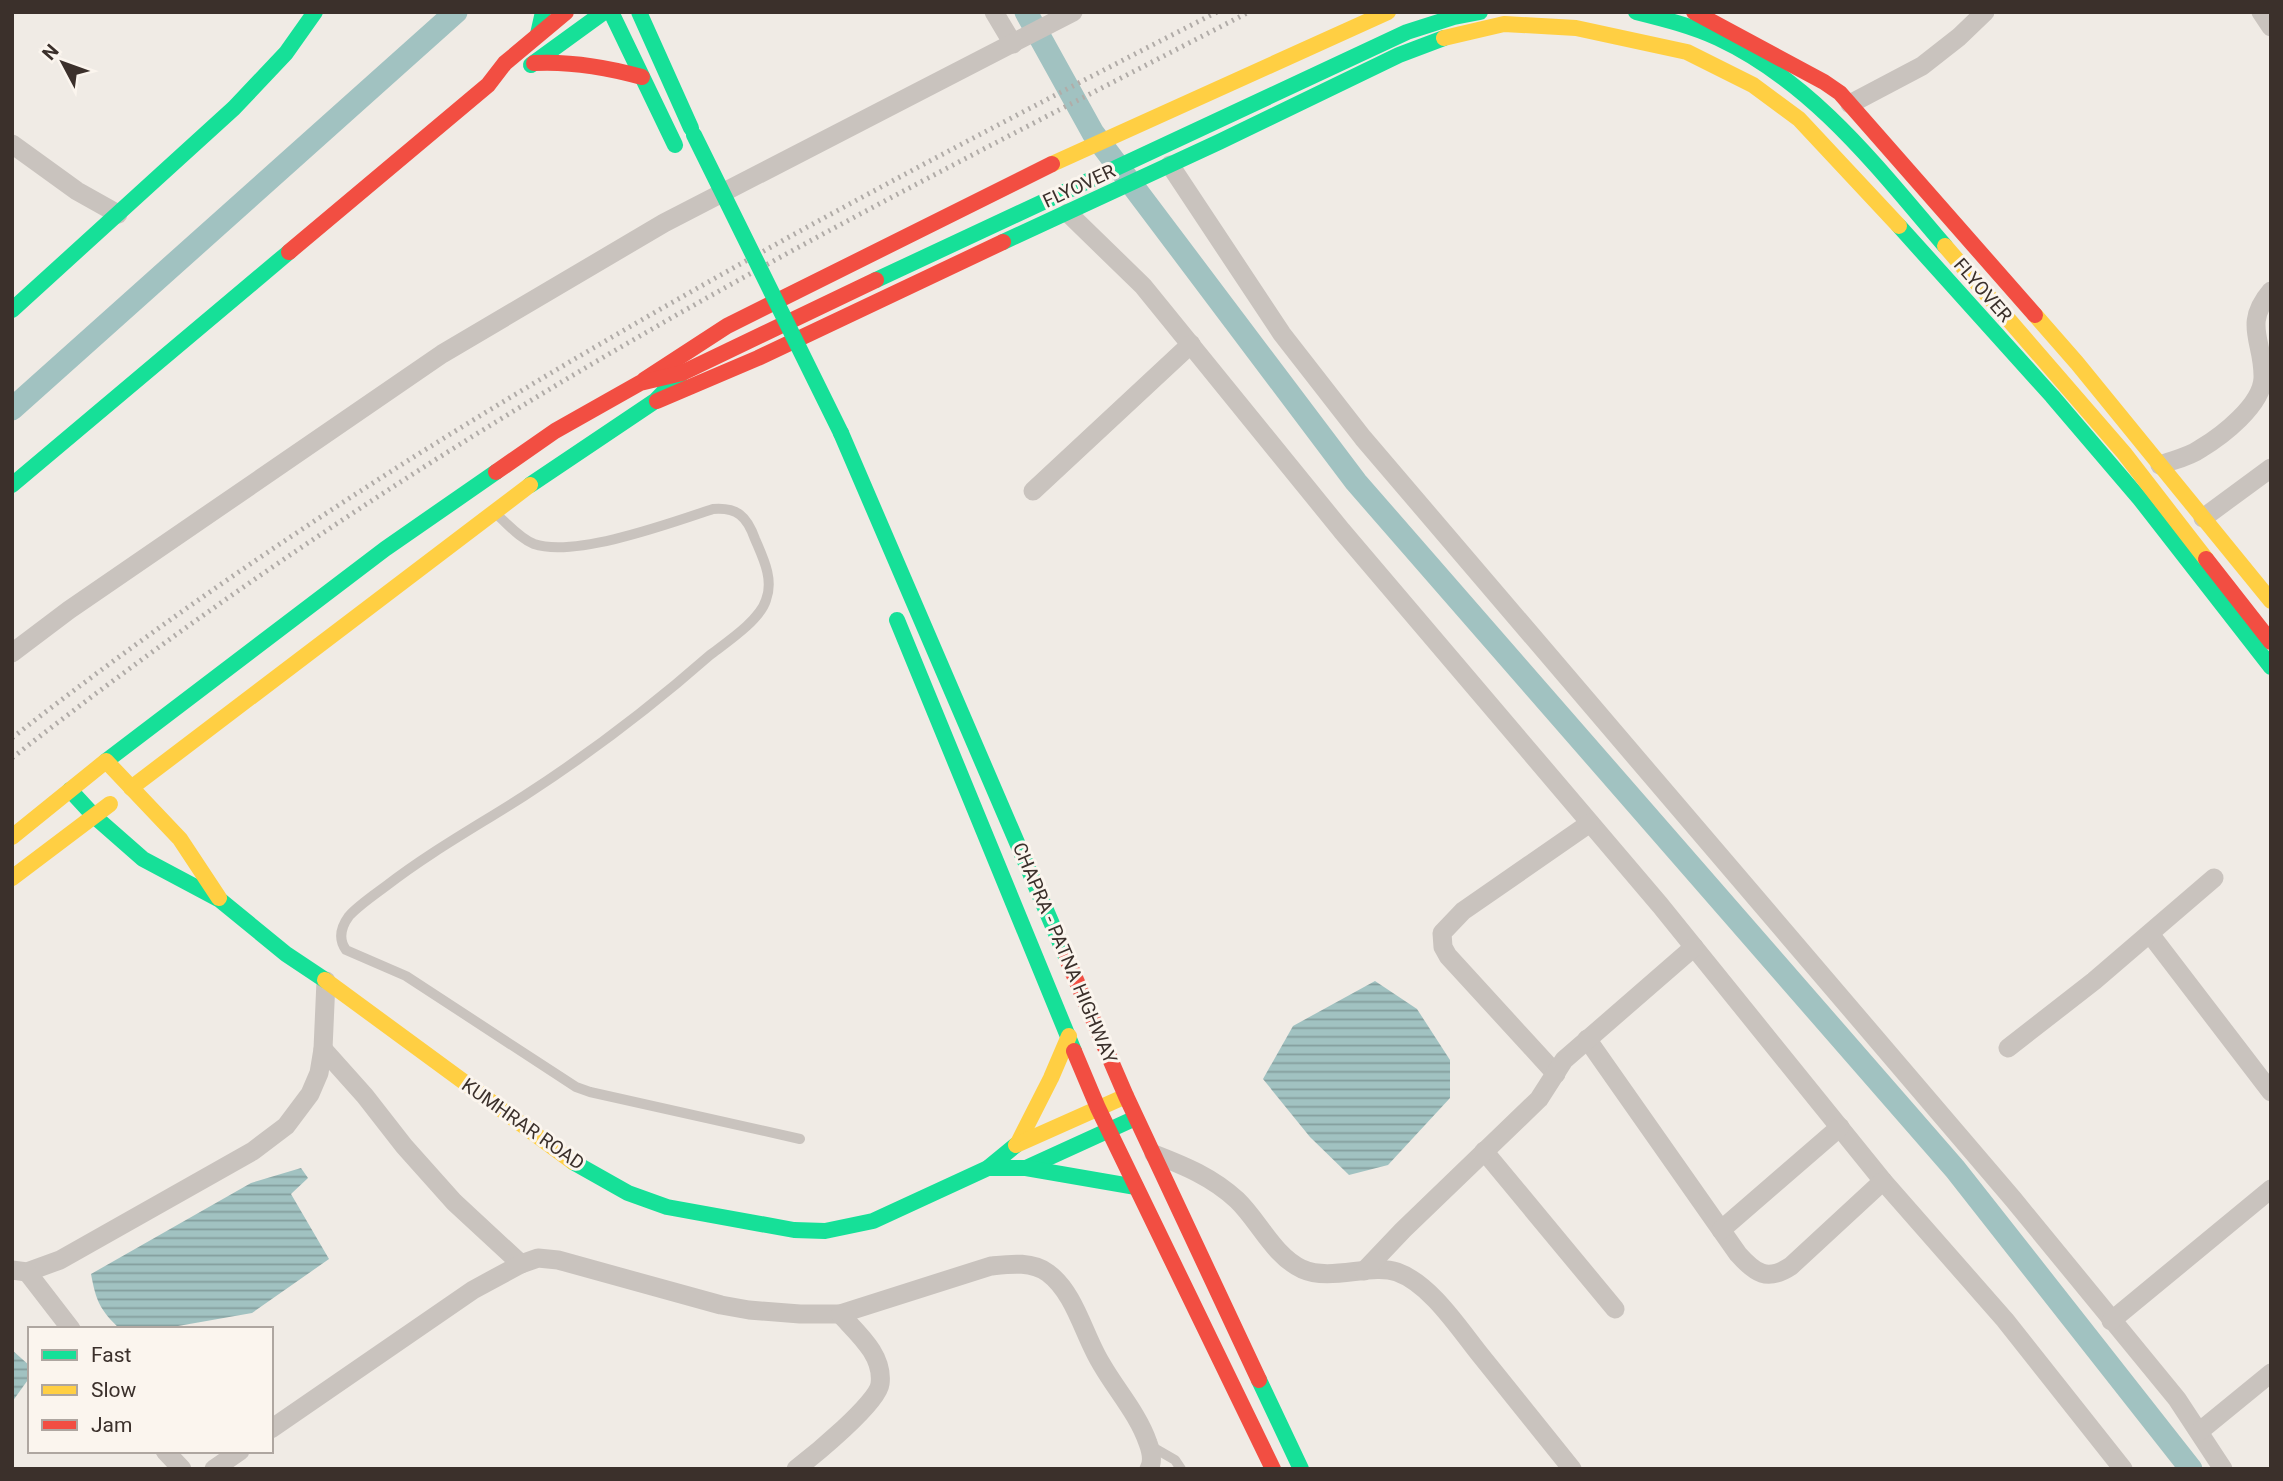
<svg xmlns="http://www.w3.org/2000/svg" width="2283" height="1481" font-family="Roboto,sans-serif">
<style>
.water{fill:url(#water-rules)}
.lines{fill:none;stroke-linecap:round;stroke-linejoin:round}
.canal{stroke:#a1c2c1;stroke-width:23}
.lane{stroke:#c9c3be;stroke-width:10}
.street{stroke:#c9c3be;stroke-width:19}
.fast{stroke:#16e098;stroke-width:16}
.slow{stroke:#ffcf43;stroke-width:16}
.jam{stroke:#f24e42;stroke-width:16}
.rail{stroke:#b1aca8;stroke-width:5;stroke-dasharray:2 5;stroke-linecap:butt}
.fast-bridge{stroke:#16e098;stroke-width:16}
.labels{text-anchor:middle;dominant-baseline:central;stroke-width:6;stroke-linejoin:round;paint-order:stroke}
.street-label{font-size:19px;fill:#3b302b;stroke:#fbf5ee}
</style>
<defs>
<pattern id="water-rules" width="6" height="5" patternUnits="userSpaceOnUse" patternTransform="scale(1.75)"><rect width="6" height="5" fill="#a1c2c1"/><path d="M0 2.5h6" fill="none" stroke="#849e9d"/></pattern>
</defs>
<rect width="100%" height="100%" fill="#f0ebe5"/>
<g class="water">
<polygon points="1375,981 1417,1009 1450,1060 1450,1098 1388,1165 1349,1175 1310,1137 1263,1079 1293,1026"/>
<path d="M301,1168L308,1178L291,1194L329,1259L252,1313L161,1329H120C100,1310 96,1301 91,1274L251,1183Z"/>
<polygon points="12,1350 30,1366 30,1377 12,1402"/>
</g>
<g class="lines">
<g class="canal">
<polyline points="1026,12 1093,133 1356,482 1955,1169 2191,1469"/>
<polyline points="12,409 456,12"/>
</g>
<g class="lane">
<path d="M496,514C508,524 519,538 534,544C575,558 671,523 713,509C737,507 747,516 755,539C763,558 774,579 766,600C760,620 727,642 710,655C652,706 589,754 524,796C477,826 430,852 386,886C374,895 359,905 349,916C341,927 338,939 346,950L406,976L576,1087L590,1092L800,1139"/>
<polyline points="1149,1445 1175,1460 1181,1469"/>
</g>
<g class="street">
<polyline points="994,12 1013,44"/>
<polyline points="2261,12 2271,27"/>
<polyline points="1850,104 1922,66 1959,37 1985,12"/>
<polyline points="12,144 77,191 118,214"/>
<polyline points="1170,165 1282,334 1363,438 2013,1199 2177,1399 2223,1469"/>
<polyline points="1068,213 1143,286 1342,531 1660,905 1883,1181 2005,1320 2123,1469"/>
<path d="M2160,465C2173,460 2189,457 2200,449C2222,436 2262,405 2263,378C2264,341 2242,325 2271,291"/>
<polyline points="1033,491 1191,344"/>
<polyline points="2203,518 2271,468"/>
<polyline points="12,653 69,610 442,354 664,223 1073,12"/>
<polyline points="2150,934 2271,1092"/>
<path d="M1587,1039L1738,1254C1755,1273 1767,1282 1791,1266L1883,1181"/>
<polyline points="2008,1048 2094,981 2214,878"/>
<polyline points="323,1049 365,1096 404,1146 454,1202 521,1264"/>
<polyline points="1556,1074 1448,956 1443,947 1442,933 1463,911 1590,823"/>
<polyline points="1484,1151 1615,1309"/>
<path d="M1154,1154C1185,1166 1212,1177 1237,1200C1259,1221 1273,1255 1302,1269C1331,1282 1371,1263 1397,1272C1431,1284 1460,1330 1482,1357C1512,1394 1542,1432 1572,1469"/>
<polyline points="1721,1230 1840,1127"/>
<polyline points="12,1270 27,1272 60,1260 253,1151 286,1126 310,1094 319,1073 323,1049 326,981"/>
<polyline points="1364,1271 1403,1230 1539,1099 1564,1060 1694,947"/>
<polyline points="27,1272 71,1329"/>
<polyline points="2111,1321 2271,1189"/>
<path d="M271,1429L473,1290L521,1264L538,1258L558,1260L721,1305L749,1310L800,1314H840L991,1266C1010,1264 1032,1261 1048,1273C1076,1294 1084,1337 1102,1365C1117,1391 1138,1414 1148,1443C1151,1451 1153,1462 1149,1469"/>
<polyline points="2200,1431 2271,1373"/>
<polyline points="165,1451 182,1469"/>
<polyline points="214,1469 240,1451"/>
<path d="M796,1469C813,1456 878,1403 880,1384C884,1355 857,1333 840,1314"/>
</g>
<g class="fast">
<polyline points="611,12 675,145"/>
<polyline points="639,12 691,128"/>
<path d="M1636,12C1664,19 1692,26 1718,38C1814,83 1878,168 1945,246"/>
<polyline points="538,34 543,12"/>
<polyline points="531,65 604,12"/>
<polyline points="1899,226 2052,396 2140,499 2271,667"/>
<polyline points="1003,242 1219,142 1399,55 1444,38"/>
<polyline points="876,280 1407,32 1454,17 1480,12"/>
<polyline points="12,310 234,108 286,53 315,12"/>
<polyline points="841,433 1067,959"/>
<polyline points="12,485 289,252"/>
<polyline points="530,485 655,401 682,373"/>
<polyline points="897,620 1074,1051"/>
<polyline points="106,761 385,549 496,472"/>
<polyline points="70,790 94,816 143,859 220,900 286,954 325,980"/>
<polyline points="573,1162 628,1193 667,1207 794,1230 825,1231 873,1221 988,1168 1016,1145"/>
<polyline points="988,1168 1026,1168 1129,1121"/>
<polyline points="1026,1168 1136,1187"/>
<polyline points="1259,1380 1301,1469"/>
</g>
<g class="slow">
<polyline points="1444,38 1504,24 1576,28 1687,52 1753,85 1799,119 1899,226"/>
<polyline points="1052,164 1388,12"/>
<polyline points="1945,246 2124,453 2206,559"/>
<polyline points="2035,315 2077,363 2271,601"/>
<polyline points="131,788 530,485"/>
<polyline points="12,837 106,761 180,839 219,898"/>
<polyline points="12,878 110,804"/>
<polyline points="325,980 573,1162"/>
<polyline points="1018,1143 1051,1078 1069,1036"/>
<polyline points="1016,1145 1126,1096"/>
</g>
<g class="jam">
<polyline points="1694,12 1824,82 1840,93 2035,315"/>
<path d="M534,63C572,61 606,67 642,77"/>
<polyline points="289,252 488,85 505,63 566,12"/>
<polyline points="644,380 727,326 1052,164"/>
<polyline points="657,401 758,358 1003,242"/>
<polyline points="496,472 555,431 640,383 682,373 876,280"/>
<polyline points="2206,559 2271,642"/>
<polyline points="1067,959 1126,1096 1259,1380"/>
<polyline points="1074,1051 1098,1108 1273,1469"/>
</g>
<g class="rail">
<path d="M12,738C382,448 799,225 1217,12"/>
<path d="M12,758C189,619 377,492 570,377C791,245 1021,130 1249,12"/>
</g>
<polyline class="fast-bridge" points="694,135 841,433"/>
</g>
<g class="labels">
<g class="street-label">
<text transform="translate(1079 186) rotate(-25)">FLYOVER</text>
<text transform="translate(1983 290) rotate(49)">FLYOVER</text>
<text transform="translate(1065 953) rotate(67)">CHAPRA - PATNA HIGHWAY</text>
<text transform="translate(523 1124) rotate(35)">KUMHRAR ROAD</text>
</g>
</g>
<rect width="2283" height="1481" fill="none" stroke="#3b302b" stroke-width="28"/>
<rect x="28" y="1327" width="245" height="126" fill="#fbf5ee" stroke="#aea6a0" stroke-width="2"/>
<rect x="42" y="1350" width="35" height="10" fill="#16e098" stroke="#aea6a0" stroke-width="2"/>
<text x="91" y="1362" font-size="21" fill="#3b302b">Fast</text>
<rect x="42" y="1385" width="35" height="10" fill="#ffcf43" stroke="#aea6a0" stroke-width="2"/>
<text x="91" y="1397" font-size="21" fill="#3b302b">Slow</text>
<rect x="42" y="1420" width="35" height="10" fill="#f24e42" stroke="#aea6a0" stroke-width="2"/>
<text x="91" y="1432" font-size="21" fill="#3b302b">Jam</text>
<g transform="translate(63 63) rotate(311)" stroke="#fbf5ee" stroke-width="5" paint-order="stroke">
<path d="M0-5L12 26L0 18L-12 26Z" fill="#3b302b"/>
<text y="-10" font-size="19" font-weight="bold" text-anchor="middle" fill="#3b302b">N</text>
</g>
</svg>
